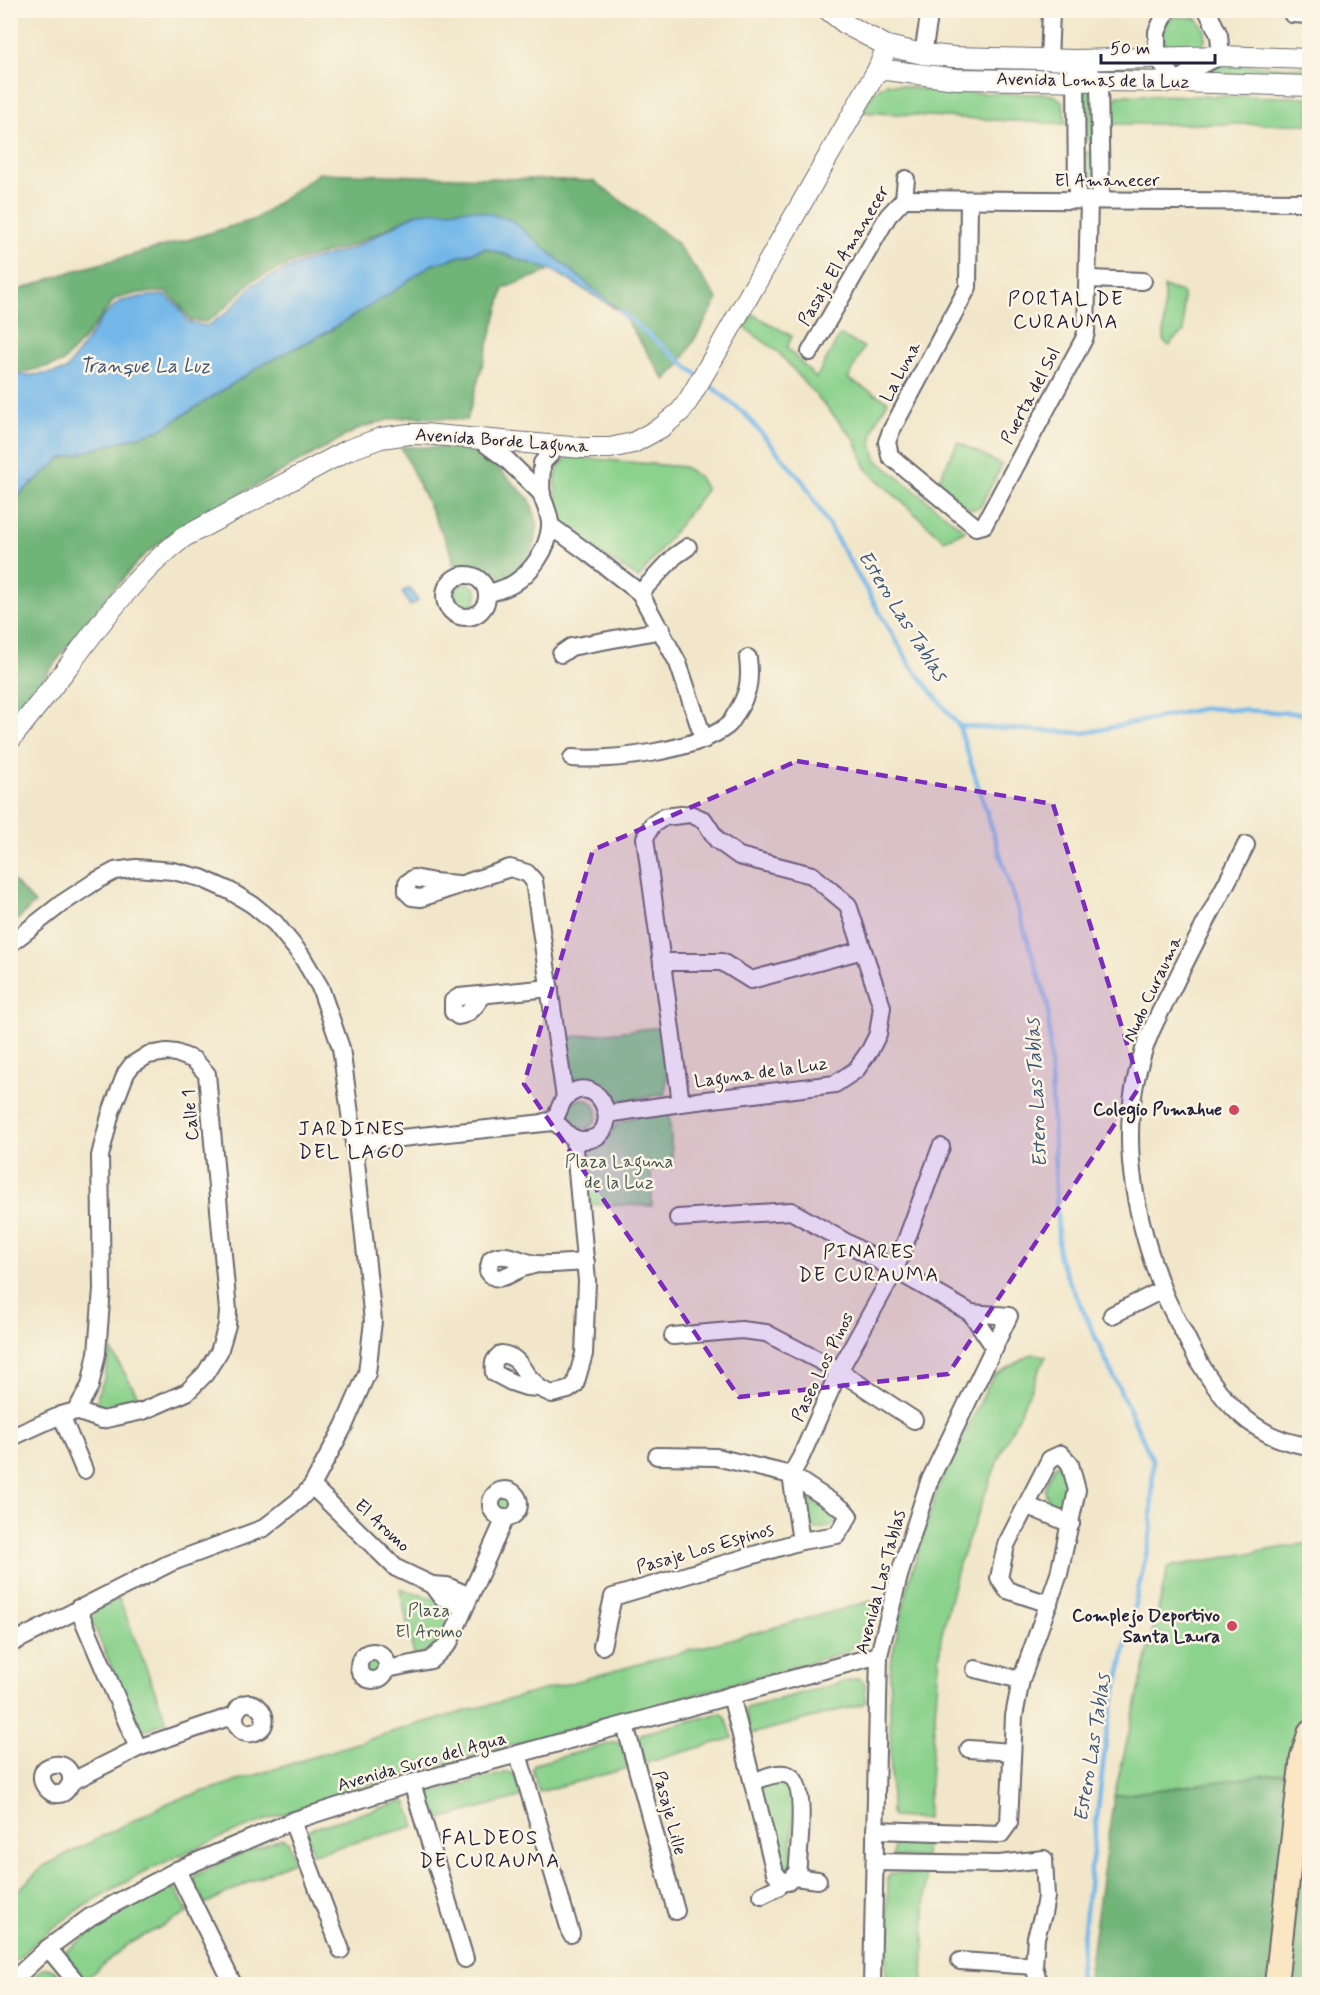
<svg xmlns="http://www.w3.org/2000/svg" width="1320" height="1995" font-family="Mynerve,sans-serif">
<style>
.green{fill:#8bd28d;stroke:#567a64;stroke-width:1.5}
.forest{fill:#70b478;stroke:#496b5a;stroke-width:1.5}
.water{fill:#73b7e9;stroke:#4a6c92;stroke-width:1.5}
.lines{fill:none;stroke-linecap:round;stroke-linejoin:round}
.stream{stroke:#73b7e9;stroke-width:4.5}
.minor-casing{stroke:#6a676d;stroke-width:20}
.tertiary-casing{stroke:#6a676d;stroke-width:22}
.secondary-casing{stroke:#6a676d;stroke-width:26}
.minor{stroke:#fff;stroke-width:16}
.tertiary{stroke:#fff;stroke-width:20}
.secondary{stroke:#fbe6c4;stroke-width:22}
.marked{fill:#7b2cbf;fill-opacity:0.2;stroke:#7b2cbf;stroke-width:4.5;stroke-dasharray:12 8;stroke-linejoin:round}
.poi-dot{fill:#d1495b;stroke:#fcf5e5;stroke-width:2}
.labels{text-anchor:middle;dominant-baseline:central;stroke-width:5;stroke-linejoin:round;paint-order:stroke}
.street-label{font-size:18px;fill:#22223b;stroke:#fcf5e5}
.poi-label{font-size:18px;font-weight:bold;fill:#22223b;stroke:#fcf5e5;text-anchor:end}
.park-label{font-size:18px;fill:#425754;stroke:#fcf5e5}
.neighbourhood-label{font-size:20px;letter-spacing:1.5px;fill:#22223b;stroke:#fcf5e5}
.water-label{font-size:20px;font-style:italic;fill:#3e5678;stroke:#fcf5e5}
</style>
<rect width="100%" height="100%" fill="#fcf5e5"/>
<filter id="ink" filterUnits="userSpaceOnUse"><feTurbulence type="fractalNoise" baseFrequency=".0167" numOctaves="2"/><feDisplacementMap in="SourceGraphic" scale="12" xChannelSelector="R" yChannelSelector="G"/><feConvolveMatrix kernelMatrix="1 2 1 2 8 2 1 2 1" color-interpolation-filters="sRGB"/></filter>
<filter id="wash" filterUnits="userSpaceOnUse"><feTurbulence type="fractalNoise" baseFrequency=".008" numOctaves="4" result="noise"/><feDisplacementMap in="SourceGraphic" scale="24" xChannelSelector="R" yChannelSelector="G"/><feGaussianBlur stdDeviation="1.35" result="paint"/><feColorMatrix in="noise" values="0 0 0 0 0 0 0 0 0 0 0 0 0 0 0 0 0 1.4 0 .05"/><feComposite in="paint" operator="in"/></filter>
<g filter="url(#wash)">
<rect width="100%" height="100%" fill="#f1e6c9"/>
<g class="green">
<path d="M1174,17L1196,18C1206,29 1210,37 1199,49L1172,48L1165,45L1162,32L1169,20Z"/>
<polygon points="902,59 1061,69 1061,74 942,72 901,62"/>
<polygon points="1153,65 1157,69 1156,73 1096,74 1093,67"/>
<polygon points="1208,65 1309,67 1309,78 1205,75 1203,71"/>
<polygon points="887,83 925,90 957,93 1048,94 1055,96 1063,102 1066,124 862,112 874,92"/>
<polygon points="1088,89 1092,91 1094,140 1091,141 1084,140 1084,91"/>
<path d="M1120,95L1309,97V124H1112C1112,113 1109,101 1120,95Z"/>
<polygon points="1087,152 1091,152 1094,154 1095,183 1092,186 1088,186 1085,184 1084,155"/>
<polygon points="1164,287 1179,291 1183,294 1184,332 1173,340 1170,346 1164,342"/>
<path d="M752,314L792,336L787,348L816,378L840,335L864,347L848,379L888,401C875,424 865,436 878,461L965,531L944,540L872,475L866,468L855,440L778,352L745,328Z"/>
<polygon points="958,442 1002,465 980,507 973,509 968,508 937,483"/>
<path d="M573,457L684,467L698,476L706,490L639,578L596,551L558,522C560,503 544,463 573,457Z"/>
<circle cx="466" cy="595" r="11"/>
<polygon points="662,1027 667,1075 665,1094 616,1102 597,1085 568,1078 563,1038"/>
<circle cx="582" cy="1114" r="15"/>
<path d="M669,1114L673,1168L651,1166L652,1206L584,1204L579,1151C600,1146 606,1145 616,1124L640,1115Z"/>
<polygon points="111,1350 141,1401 108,1412 97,1408 98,1393 104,1379"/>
<polygon points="1033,1354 1046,1356 998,1460 959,1564 941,1637 927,1819 893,1817 891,1814 890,1676 892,1656 910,1578 938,1488 993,1376"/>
<path d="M1062,1464L1070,1498L1062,1506H1052C1039,1489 1047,1482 1055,1465Z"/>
<circle cx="506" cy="1504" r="9"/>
<polygon points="803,1497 838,1516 839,1519 831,1527 807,1530"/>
<polygon points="1309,1543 1309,1684 1287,1772 1114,1796 1168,1567"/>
<path d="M400,1589L437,1599L455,1619C446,1637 434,1650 414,1656Z"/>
<polygon points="119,1598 167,1722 139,1732 88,1612"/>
<path d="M875,1600C870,1623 867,1643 843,1653C731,1684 619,1715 507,1747C381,1782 255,1815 139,1875C91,1900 47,1927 11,1966V1897L45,1865L170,1802L411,1726Z"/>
<circle cx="373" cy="1666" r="9"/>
<polygon points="858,1678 865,1683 866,1701 863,1704 751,1734 745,1711 747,1708"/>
<polygon points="720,1713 725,1716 733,1738 645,1763 638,1738 641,1734"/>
<polygon points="616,1742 621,1745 628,1768 539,1792 532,1769 535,1764"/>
<polygon points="509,1772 516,1776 523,1796 433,1821 426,1799 429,1793"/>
<polygon points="780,1781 790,1784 794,1798 791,1871 784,1872 780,1869 760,1789 762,1786"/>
<polygon points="403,1801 407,1803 415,1826 313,1854 306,1832 310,1829"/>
<polygon points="283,1838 288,1841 294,1860 205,1904 193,1880 196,1875 238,1855"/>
<polygon points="893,1839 926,1840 925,1858 893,1857"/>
<polygon points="891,1873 926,1874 923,1984 886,1984 888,1876"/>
<polygon points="171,1887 177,1891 188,1913 130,1943 84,1980 66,1956 66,1951 111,1918"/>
<polygon points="48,1968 55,1971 65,1984 27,1984 41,1970"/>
</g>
<g class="forest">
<polygon points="319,173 594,181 674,240 718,299 679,366 665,380 621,312 511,220 418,213 351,246 297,261 253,280 225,308 206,322 190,320 180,305 166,292 139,293 115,299 84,339 62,363 20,373 11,369 10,293 70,272 190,239 255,219"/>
<polygon points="486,249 548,269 547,272 504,288 467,420 413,417 391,419 360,428 185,525 164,539 141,558 96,610 11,720 11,502 61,459 160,430 262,365 330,331 431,265"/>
<polygon points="401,447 478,448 530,500 538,526 533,548 527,560 511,575 498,580 489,581 469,567 454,567 452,554"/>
<polygon points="11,879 35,903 11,926"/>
<polygon points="1287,1772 1309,1781 1309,1984 1087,1984 1114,1796"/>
</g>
<g class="water">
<path d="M473,209L511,220L621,312L554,271L486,248L431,265L386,296L330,330L262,365L160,430L61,459L11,501V371C14,373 17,374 20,375C27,376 60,373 66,370L103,317L119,302L140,297L165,295L179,307L188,322L207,326L229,311L254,284L300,263L351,249L418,213Z"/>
<polygon points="410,588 418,601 410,606 402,592"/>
</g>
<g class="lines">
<g class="stream">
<polyline points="621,312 696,374"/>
<polyline points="705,381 745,414 804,483 911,666 959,726 1048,1004 1059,1259 1153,1461 1151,1532 1107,1731 1079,1972 1082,1984"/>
<polyline points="959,726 1084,733 1206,708 1310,714"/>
</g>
</g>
</g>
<g filter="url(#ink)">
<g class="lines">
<g class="minor-casing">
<g id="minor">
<polyline points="1167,10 1157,32 1157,58 1178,82 1194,68 1221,56 1219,35 1207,10"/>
<polyline points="1292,14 1310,15"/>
<polyline points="923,54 930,10"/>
<polyline points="1049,60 1051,12"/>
<polyline points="1076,60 1099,82 1101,200"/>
<polyline points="1076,70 1077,200"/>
<polyline points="904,199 1310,202"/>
<polyline points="969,200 968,287 891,431 887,442 890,456 976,527 984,525 1084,339 1086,333 1089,200"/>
<polyline points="1089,279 1143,281"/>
<polyline points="810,352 888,216 904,199 906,179"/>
<polyline points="479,439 506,459 542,494"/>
<polyline points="551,526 591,555 640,593 678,663 704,740"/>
<circle cx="466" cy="596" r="21"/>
<polyline points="640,593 675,556 688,547"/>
<path d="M487,594C496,591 506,588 513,584C532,572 548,549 550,527C551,516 545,506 542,496C540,486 542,474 542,463L558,446"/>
<polyline points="561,654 571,647 662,630"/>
<path d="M572,758C613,761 695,751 727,726C731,723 733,719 735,715C748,695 751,682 748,658"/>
<path d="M1246,845C1222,893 1196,939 1173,987C1165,1003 1156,1019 1149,1036C1115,1121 1131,1206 1162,1288C1169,1308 1181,1326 1190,1345C1215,1394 1251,1440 1310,1446"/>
<polyline points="458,884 434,882 414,878 407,883 407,892 412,897 421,898 510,868 527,873 534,881 565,1098"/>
<polyline points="10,944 61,904 96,881 115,871 136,868 173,871 201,878 230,891 253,905 275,923 301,955 320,987 341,1048 354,1143 373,1321 367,1373 344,1426 312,1486 298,1501 264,1528 170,1563 10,1644"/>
<polyline points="662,962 722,962 751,980 863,950"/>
<path d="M483,995C476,1005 470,1015 458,1016L453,1012V1001L459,997L550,988"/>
<polyline points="607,1114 681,1103 835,1084 856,1070 870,1050 878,1034 882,1007 848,905 812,875 739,856 717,840 704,820 690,814 664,817 652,825 645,838 681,1103"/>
<path d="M354,1143L553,1122C565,1126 566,1140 583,1140C627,1139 602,1068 567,1096C559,1103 560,1113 553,1120L544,1122"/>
<polyline points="678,1218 791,1211 971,1313 1009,1316 929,1482 899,1576 879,1655 872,1984"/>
<path d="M537,1264C531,1266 524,1267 518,1270C508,1275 496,1284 488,1271L491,1259C504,1250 523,1263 537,1264C553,1265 570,1263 586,1262"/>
<polyline points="971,1313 995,1348"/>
<polyline points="1112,1315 1162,1290"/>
<polyline points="673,1336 741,1330 766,1333 839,1371 914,1420"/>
<path d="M539,1388C535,1382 528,1378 525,1372C518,1361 514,1356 501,1354C493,1360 493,1364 494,1373L511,1382L526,1387L539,1388L552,1394L568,1390L575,1385L584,1354L587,1281L574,1138"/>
<polyline points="61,1415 84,1470"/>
<polyline points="10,1438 61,1415 76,1411 102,1420 143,1411 187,1392 205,1374 219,1352 227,1325 228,1311 207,1074 194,1060 176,1053 167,1052 148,1055 132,1065 126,1073 111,1112 100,1156 102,1289 97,1353 90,1386 76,1411"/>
<polyline points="312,1486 396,1568 432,1585 447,1586 470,1596"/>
<circle cx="505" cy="1504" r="14"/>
<polyline points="1028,1506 1071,1524"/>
<polyline points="801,1541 791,1475 801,1457 839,1371 895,1270 941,1147"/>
<polyline points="432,1585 441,1597 464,1608"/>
<polyline points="78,1608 138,1748"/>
<polyline points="602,1646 613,1597 801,1541 837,1535 849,1516 844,1510 791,1475 716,1457 657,1456"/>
<circle cx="373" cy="1666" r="14"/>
<polyline points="387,1669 431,1660 449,1643 505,1518"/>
<polyline points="975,1669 1021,1680"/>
<path d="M731,1695L775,1873L782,1881L788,1882L797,1872L798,1864C799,1846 807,1785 790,1776C780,1770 763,1778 753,1782"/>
<polyline points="625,1725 676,1911"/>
<polyline points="969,1749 1012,1752"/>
<polyline points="518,1754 571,1934"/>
<path d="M71,1782C72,1772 66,1763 54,1765C24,1771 58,1815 71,1782L138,1748L235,1715C247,1684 281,1722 255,1732C243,1737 234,1726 235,1715"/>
<polyline points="412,1783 465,1959"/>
<polyline points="292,1821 341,1950"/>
<polyline points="875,1830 1001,1834 1009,1823 1014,1716 1021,1680 1059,1574 1077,1490 1070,1464 1061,1454 1050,1459 1006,1545 999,1578 1007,1590 1049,1604"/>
<polyline points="875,1862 999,1864 1044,1859 1046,1897 1043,1914 1036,1937 1034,1966 1039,1984"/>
<polyline points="177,1870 233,1984"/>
<polyline points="793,1877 818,1880"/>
<polyline points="762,1895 778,1887 782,1881"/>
<polyline points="48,1948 78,1984"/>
<polyline points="960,1961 1034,1966"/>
<polyline points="10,1983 48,1948 90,1917 177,1870 292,1821 412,1783 879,1655"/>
</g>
</g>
<g class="tertiary-casing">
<g id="tertiary">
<polyline points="828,10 847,25 887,46 923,54 954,57 1076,60 1221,56 1310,59"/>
<polyline points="878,69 956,79 1178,82 1310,86"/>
<path d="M10,740C30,715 51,689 70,664C104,618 138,572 184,537L348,450L381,438L409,434H424L582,448H610L633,443L662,427L681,411L688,401L714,357L878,69L887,46"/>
</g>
</g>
<g class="secondary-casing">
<polyline id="secondary" points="1276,1984 1302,1756 1310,1731"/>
</g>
<use href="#minor" class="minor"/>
<use href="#tertiary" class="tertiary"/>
<use href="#secondary" class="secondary"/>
</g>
</g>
<path class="marked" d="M797,761L1053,804L1140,1086L948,1374L739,1397L524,1084L593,850Z"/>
<g class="poi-dot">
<circle cx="1234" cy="1110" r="6"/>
<circle cx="1232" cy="1626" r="6"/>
</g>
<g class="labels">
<g class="street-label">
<text transform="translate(1093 81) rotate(1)">Avenida Lomas de la Luz</text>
<text x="1107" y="181">El Amanecer</text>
<text transform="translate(844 256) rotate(-59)">Pasaje El Amanecer</text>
<text transform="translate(901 372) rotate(-62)">La Luna</text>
<text transform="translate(1031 396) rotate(-62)">Puerta del Sol</text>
<text transform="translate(502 441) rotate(4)">Avenida Borde Laguna</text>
<text transform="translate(1153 989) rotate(-65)">Nudo Curauma</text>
<text transform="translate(761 1073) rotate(-8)">Laguna de la Luz</text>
<text transform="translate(191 1115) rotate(-95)">Calle 1</text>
<text transform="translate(823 1367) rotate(-64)">Paseo Los Pinos</text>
<text transform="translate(382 1526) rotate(43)">El Aromo</text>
<text transform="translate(705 1549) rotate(-16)">Pasaje Los Espinos</text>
<text transform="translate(881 1582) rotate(-75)">Avenida Las Tablas</text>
<text transform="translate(422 1762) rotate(-16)">Avenida Surco del Agua</text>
<text transform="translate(669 1813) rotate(75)">Pasaje Lille</text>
</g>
<g class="poi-label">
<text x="1222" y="1110">Colegio Pumahue</text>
<text x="1220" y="1616">Complejo Deportivo<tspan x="1220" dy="21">Santa Laura</tspan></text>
</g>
<g class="park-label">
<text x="619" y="1162">Plaza Laguna<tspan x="619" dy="21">de la Luz</tspan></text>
<text x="429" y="1611">Plaza<tspan x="429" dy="21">El Aromo</tspan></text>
</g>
<g class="neighbourhood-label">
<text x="1066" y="299">PORTAL DE<tspan x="1066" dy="23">CURAUMA</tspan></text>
<text x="352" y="1129">JARDINES<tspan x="352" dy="23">DEL LAGO</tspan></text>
<text x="869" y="1252">PINARES<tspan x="869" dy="23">DE CURAUMA</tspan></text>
<text x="490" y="1838">FALDEOS<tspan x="490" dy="23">DE CURAUMA</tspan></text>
</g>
<g class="water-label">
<text x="145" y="366">Tranque La Luz</text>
<text transform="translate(902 616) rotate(58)">Estero Las Tablas</text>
<text transform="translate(1037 1093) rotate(-93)">Estero Las Tablas</text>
<text transform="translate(1093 1748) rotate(-81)">Estero Las Tablas</text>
</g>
</g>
<rect width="1320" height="1995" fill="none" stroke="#fcf5e5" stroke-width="36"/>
<path d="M1101 54v9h114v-9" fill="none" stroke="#22223b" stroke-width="3"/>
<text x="1110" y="54" font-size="18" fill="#22223b" stroke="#fcf5e5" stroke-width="4.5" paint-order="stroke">50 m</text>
</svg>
